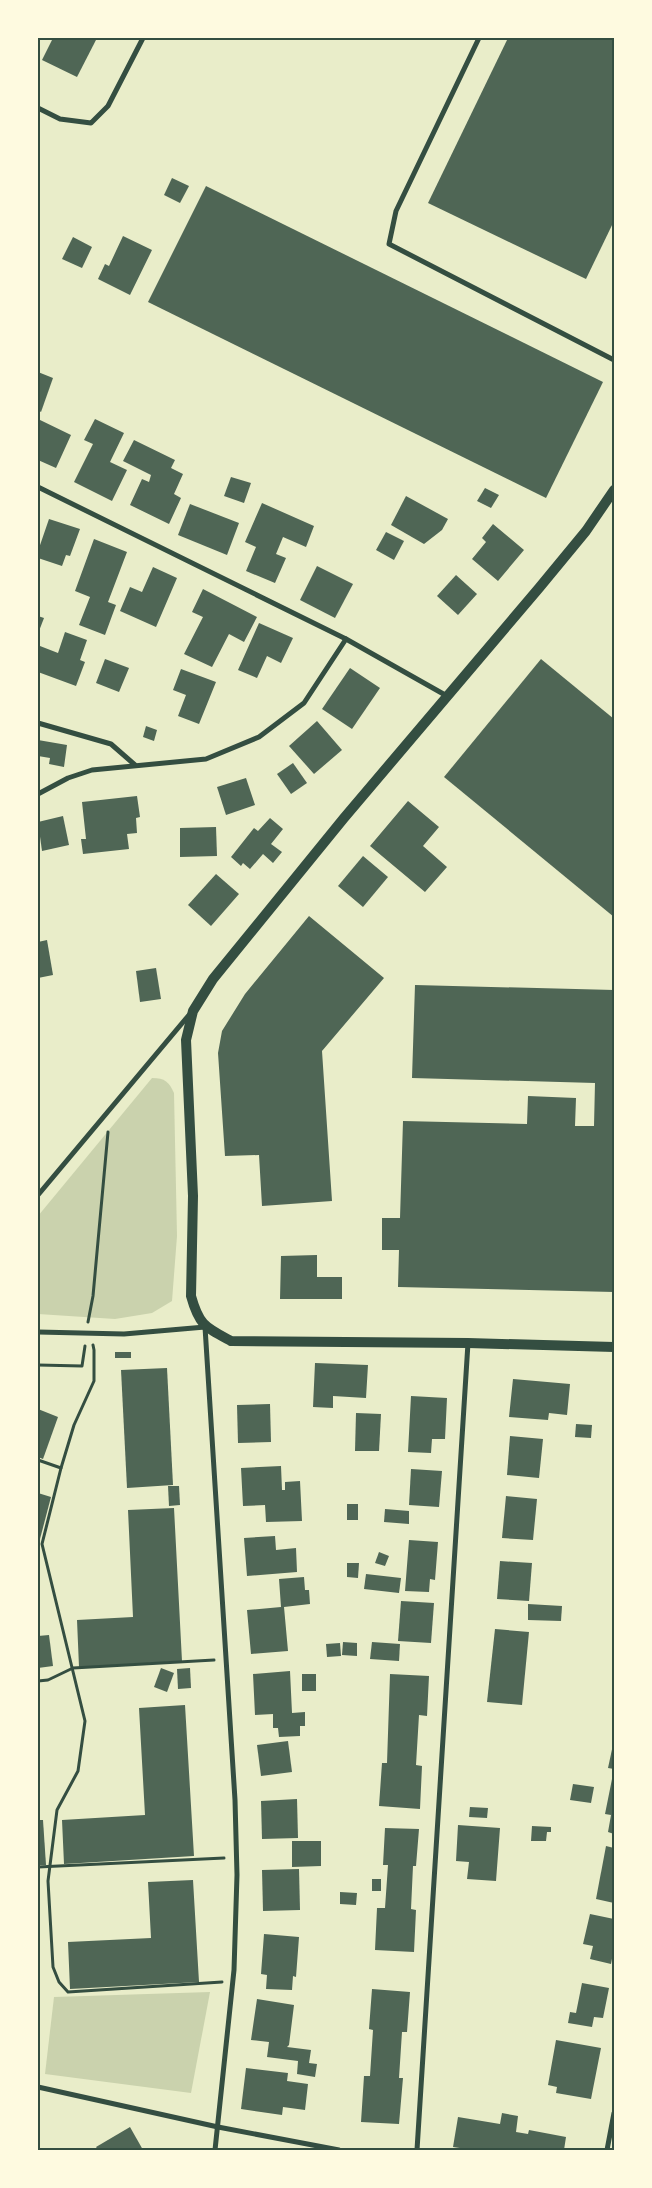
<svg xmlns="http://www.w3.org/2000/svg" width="652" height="2188" font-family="'Alegreya Sans',sans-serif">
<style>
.green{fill:#cad2ad}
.building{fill:#4f6655}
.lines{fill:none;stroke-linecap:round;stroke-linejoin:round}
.path{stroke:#344e41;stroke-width:3}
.minor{stroke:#344e41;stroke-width:5}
.secondary{stroke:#344e41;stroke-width:10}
.neatline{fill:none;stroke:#344e41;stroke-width:2}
</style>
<rect width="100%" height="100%" fill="#e9edc9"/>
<g class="green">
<path d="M152,1078C165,1078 169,1082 174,1093L177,1236L172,1301L152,1313L115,1319L38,1314V1216Z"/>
<polygon points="210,1992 191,2093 45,2074 54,1997"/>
</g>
<g class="building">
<polygon points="53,38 97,38 77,77 42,60"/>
<polygon points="508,38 614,38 614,221 586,279 428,203"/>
<polygon points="172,178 189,186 180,203 164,195"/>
<polygon points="206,186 603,382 546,498 148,302"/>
<polygon points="123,236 152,250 130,295 98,279 105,264 109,266"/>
<polygon points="73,237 92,247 82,268 62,259"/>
<polygon points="38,372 53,378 41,412 38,410"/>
<polygon points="38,419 71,435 56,468 38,460"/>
<polygon points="95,419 124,433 110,462 127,470 112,501 74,482 93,444 84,440"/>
<polygon points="134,440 175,460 171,468 183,474 174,494 181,498 169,524 130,505 142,479 149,482 151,475 123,461"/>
<polygon points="231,477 251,483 244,503 224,496"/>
<polygon points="485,488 499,495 491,508 477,501"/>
<polygon points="406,496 448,519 442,530 424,544 391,525"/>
<polygon points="262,503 314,526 306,547 283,537 276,554 286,558 275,583 246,571 256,547 245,542"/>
<polygon points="190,504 239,523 227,555 178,535"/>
<polygon points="49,519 80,529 70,556 66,555 62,566 38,558 38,551"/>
<polygon points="493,524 524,550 498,581 472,559 486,542 482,538"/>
<polygon points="386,532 404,541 394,560 376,550"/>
<polygon points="94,539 127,552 108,602 116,605 105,635 79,625 90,597 75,591"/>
<polygon points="317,566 353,584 335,618 300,600"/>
<polygon points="153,567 177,578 156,627 120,611 130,587 142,592"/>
<polygon points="456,575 477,594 458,615 437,596"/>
<polygon points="203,589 257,617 244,642 229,634 212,667 184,654 203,617 192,612"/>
<polygon points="38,616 44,618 39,631 38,630"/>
<polygon points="259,623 293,638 281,663 267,656 257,678 238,670"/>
<polygon points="65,632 87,640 80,660 85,662 76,686 38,672 38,654 40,646 58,653"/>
<polygon points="105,659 129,668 119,692 96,683"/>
<polygon points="541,659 614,719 614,917 444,777"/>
<polygon points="350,668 380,688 352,729 322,709"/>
<polygon points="181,669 216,682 199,724 178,716 186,695 173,690"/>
<polygon points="317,721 342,750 314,774 289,746"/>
<polygon points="146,726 157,730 154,741 143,737"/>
<polygon points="38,740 67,745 64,767 49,764 50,758 38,756"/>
<polygon points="293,763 307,783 291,794 277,774"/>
<polygon points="246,778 255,805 226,815 217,787"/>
<polygon points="137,796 140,817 136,818 137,833 127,834 129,849 83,854 81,839 86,839 82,802"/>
<polygon points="408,801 439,827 423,846 447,867 425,892 370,846"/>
<polygon points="63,816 69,845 42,851 38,822"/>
<polygon points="270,818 283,829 271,844 282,852 273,863 263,854 250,869 243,863 241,866 231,857 254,828 258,831"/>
<polygon points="216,827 217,856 180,857 180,828"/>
<polygon points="363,856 388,877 363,907 338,886"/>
<polygon points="216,874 239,894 211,926 188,905"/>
<polygon points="309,916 384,978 322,1051 332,1201 262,1206 259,1155 225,1156 218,1053 222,1031 245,994"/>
<polygon points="47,940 53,975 38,978 38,942"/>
<polygon points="156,968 161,999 140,1002 136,971"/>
<polygon points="415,985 614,990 614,1292 398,1287 399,1250 382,1250 382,1218 400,1218 403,1121 527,1124 528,1096 576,1098 575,1126 594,1126 595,1083 412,1078"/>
<polygon points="317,1255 317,1277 342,1277 342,1299 280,1299 281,1256"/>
<rect x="115" y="1352" width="16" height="6"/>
<polygon points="315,1363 368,1365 366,1398 333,1396 333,1408 313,1407"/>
<polygon points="167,1368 173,1485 127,1488 121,1370"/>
<polygon points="513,1379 570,1384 567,1415 549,1413 548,1420 509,1417"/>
<polygon points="411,1396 447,1398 445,1439 432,1439 431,1453 408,1452"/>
<polygon points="270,1404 271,1442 238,1443 237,1405"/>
<polygon points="38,1409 58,1417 43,1459 38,1457"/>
<polygon points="356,1413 381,1414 379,1451 355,1451"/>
<polygon points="576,1424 592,1425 591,1438 575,1437"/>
<polygon points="510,1436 543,1439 539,1478 507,1475"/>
<polygon points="281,1466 282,1490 285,1490 285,1482 300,1481 302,1521 266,1522 265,1505 243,1506 241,1468"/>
<polygon points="411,1469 442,1471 439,1507 409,1505"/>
<polygon points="168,1486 179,1486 180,1505 169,1506"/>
<polygon points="38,1493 51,1497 40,1539 38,1538"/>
<polygon points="506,1496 537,1499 533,1540 502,1538"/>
<rect x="347" y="1504" width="11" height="16"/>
<polygon points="174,1508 182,1661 79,1667 77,1620 133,1617 128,1510"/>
<polygon points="385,1509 409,1511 409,1524 384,1522"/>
<polygon points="275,1536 276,1550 296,1548 297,1572 247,1576 244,1538"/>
<polygon points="409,1540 438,1542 435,1580 430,1579 429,1592 405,1591"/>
<polygon points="379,1552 389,1556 385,1566 375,1563"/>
<polygon points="500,1561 532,1563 529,1601 497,1599"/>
<polygon points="347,1563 359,1563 358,1578 347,1577"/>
<polygon points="366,1574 401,1578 399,1593 364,1589"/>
<polygon points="304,1577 305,1590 309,1590 310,1604 284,1607 288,1651 251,1654 247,1610 281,1607 279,1579"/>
<polygon points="401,1601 434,1603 431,1643 398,1641"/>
<polygon points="528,1604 562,1606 561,1621 528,1620"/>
<polygon points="495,1629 529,1632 522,1705 487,1702"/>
<polygon points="49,1635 53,1666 38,1668 38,1636"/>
<polygon points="343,1642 357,1643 357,1656 342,1655"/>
<polygon points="372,1642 400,1644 399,1661 370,1659"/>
<polygon points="340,1643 341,1656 327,1657 326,1644"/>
<polygon points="161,1668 174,1673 167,1692 154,1687"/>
<polygon points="190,1668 191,1688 178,1689 177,1669"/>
<polygon points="290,1671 292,1713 305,1712 305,1726 300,1726 300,1736 279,1737 278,1728 273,1728 273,1714 255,1715 253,1674"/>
<rect x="302" y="1674" width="14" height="17"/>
<polygon points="390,1674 429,1676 427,1716 419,1715 416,1765 422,1766 420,1809 379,1806 382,1763 387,1763"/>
<polygon points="185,1705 194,1856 64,1864 62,1820 145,1815 139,1708"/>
<polygon points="614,1740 614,1769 608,1768"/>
<polygon points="288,1741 292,1772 261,1776 257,1745"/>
<polygon points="612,1779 614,1779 614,1834 608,1832 611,1815 605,1814"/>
<polygon points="573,1784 594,1787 591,1803 570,1800"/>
<polygon points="297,1799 298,1838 262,1839 261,1801"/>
<polygon points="470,1807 488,1808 487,1818 469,1817"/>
<polygon points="38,1820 43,1820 46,1865 38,1865"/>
<polygon points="458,1825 500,1828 496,1881 467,1879 469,1862 456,1861"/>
<polygon points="532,1826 551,1827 551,1832 547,1832 546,1841 531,1841"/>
<polygon points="385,1828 419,1829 416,1866 413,1866 411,1909 416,1910 414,1952 375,1950 377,1908 385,1908 388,1865 383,1865"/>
<polygon points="292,1841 321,1841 321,1866 292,1867"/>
<polygon points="606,1846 614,1848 614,1903 596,1899"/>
<polygon points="299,1869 300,1910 263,1911 262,1870"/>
<rect x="372" y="1879" width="9" height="12"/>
<polygon points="193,1880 199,1982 70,1989 68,1942 151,1938 148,1882"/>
<polygon points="340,1892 357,1893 356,1905 340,1904"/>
<polygon points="590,1914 614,1919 614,1948 611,1964 590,1959 593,1946 583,1944"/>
<polygon points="264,1934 299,1937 296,1977 293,1976 292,1990 266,1989 267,1975 261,1974"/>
<polygon points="582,1983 609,1988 603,2018 594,2017 592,2027 568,2023 570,2012 576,2013"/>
<polygon points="372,1989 410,1992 407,2032 402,2032 399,2078 403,2078 399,2124 361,2122 364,2076 370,2076 373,2030 369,2029"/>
<polygon points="257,1999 294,2005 289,2045 287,2047 311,2050 309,2063 317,2064 315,2077 297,2074 298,2061 267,2057 269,2042 251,2040"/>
<polygon points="556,2040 601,2048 591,2099 556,2093 557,2087 548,2085"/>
<polygon points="246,2068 288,2073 287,2081 308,2084 305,2110 283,2107 282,2115 241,2109"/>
<polygon points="502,2113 518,2116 516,2132 528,2134 529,2130 566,2137 564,2150 473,2150 453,2147 458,2117 500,2124"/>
<polygon points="130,2127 143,2150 98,2150 96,2147"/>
</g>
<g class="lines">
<g class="path">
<polyline points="88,1322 93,1296 108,1132"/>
<polyline points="93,1345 94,1350 94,1381 74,1425 61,1468 42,1544 85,1721 78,1771 57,1810 48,1881 53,1967 59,1982 68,1992 222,1982"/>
<polyline points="38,1365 82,1366 85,1346"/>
<polyline points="38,1460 61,1468"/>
<polyline points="38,1681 48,1680 73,1668 214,1660"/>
<polyline points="38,1867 224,1858"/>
</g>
<g class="minor">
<polyline points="479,38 396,211 389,244 614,360"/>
<polyline points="38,108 60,119 91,123 108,106 143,38"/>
<polyline points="38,487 346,639 447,696"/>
<polyline points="38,723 111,744 135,765"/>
<polyline points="38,794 68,778 92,770 206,759 259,737 304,703 346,639"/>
<polyline points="38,1195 189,1015"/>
<polyline points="38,1332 124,1334 205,1327 235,1800 237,1875 234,1970 215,2150"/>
<polyline points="38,2087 218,2127 339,2150"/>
<polyline points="417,2150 468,1343"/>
<polyline points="607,2150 614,2113"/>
</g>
<path class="secondary" d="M614,490L586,531L539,588L344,818L213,979L193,1011L186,1040L193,1196L191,1296C199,1325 205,1327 231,1341L468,1343L614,1347"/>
</g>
<rect width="652" height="2188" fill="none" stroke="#fefae0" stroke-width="78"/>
<rect x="39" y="39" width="574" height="2110" class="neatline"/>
</svg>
